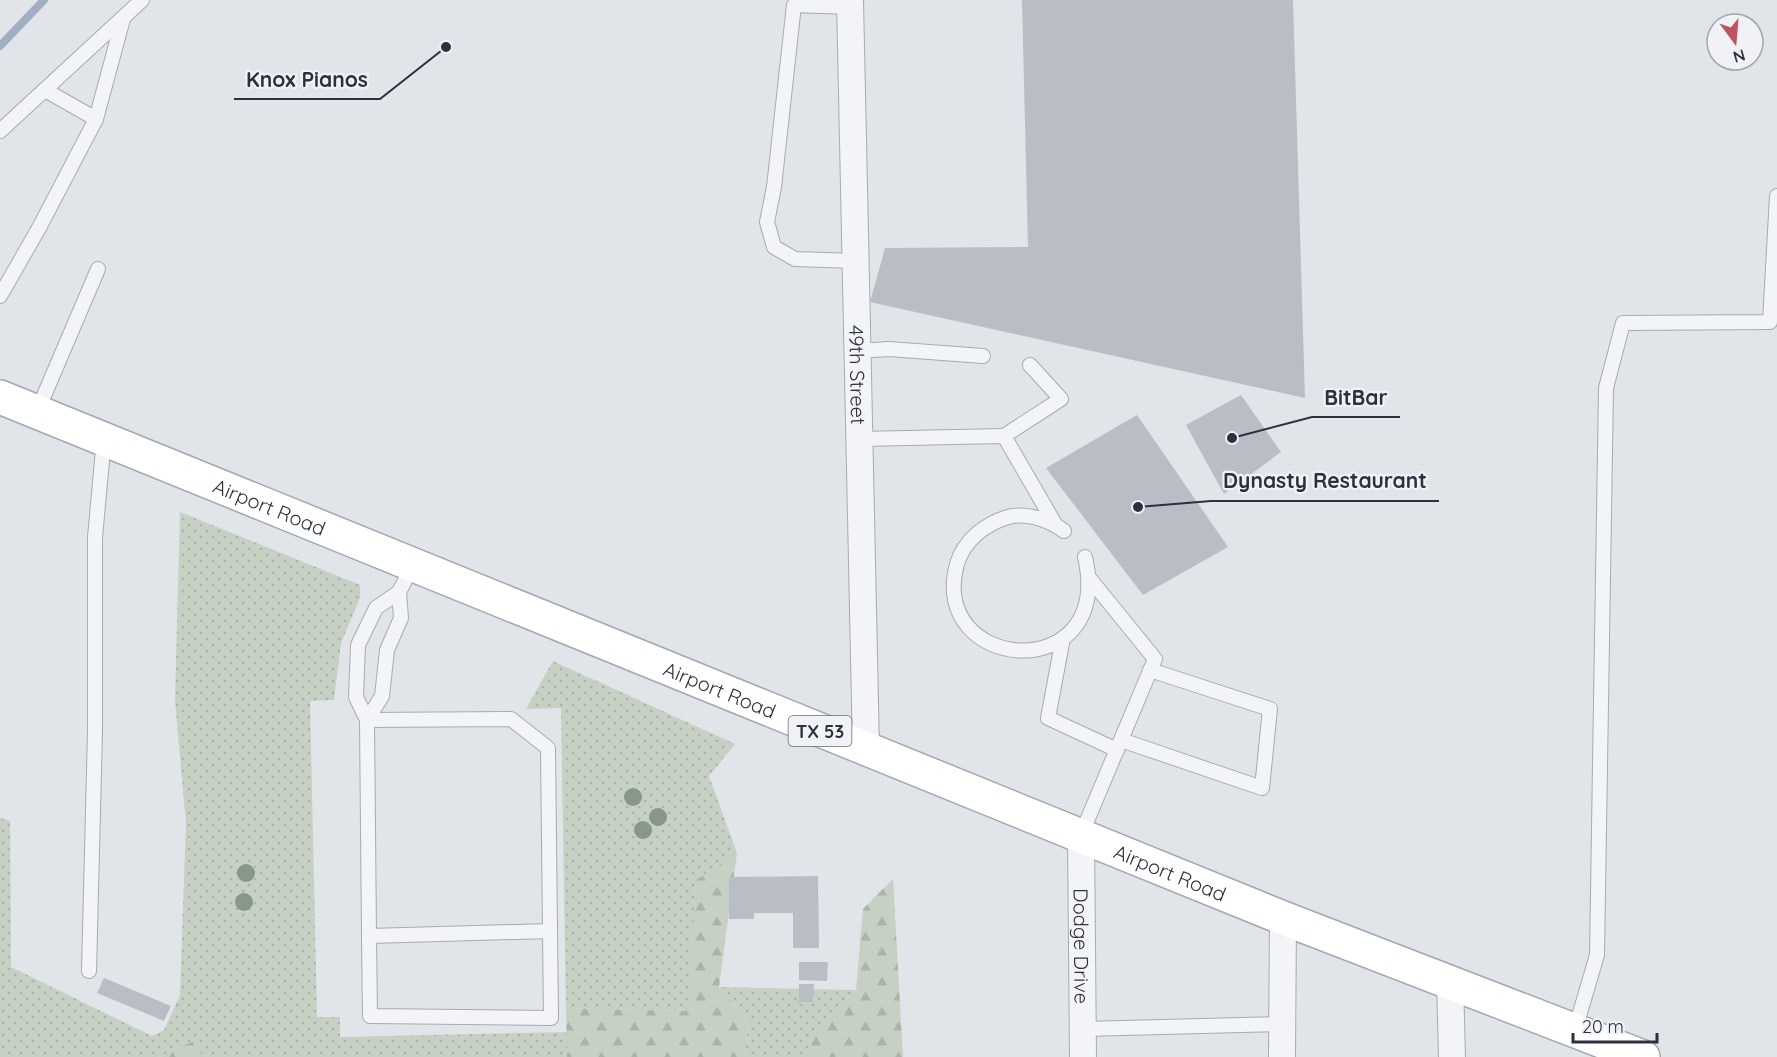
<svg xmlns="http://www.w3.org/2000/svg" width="1777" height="1057" font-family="Quicksand,sans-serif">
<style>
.grass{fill:url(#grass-dots)}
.forest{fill:url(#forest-firs)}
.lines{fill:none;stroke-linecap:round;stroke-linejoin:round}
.stream{stroke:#9fb0c5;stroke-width:8}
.building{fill:#b9bdc5}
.service-casing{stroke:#a7abb2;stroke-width:16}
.minor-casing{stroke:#a7abb2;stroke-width:28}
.primary-casing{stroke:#a1a8b3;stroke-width:36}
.service{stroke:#f3f4f7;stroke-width:14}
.minor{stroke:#f3f4f7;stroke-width:26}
.primary{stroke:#fff;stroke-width:33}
.tree{fill:#879888}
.labels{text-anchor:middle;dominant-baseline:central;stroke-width:4.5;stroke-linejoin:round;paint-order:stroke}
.shield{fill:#f0f2f6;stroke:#666b75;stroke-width:1.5}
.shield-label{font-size:18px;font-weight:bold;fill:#2b313e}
.street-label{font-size:20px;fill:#2b313e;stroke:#f0f2f6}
.leader{fill:none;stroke:#2b313e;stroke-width:2}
.callout-dot{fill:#2b313e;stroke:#f0f2f6;stroke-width:2}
.callout-label{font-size:21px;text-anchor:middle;font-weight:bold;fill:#2b313e;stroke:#f0f2f6;stroke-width:4.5;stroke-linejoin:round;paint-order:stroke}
</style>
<defs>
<pattern id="grass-dots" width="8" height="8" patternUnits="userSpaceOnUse" patternTransform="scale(1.5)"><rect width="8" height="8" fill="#c6d1c3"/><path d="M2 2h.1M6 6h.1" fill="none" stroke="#aab4a9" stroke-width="1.8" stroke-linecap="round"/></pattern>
<pattern id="forest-firs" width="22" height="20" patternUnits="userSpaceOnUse" patternTransform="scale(1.5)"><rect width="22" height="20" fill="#c6d1c3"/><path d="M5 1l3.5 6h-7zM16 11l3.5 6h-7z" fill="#aab4a9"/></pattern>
</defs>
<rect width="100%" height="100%" fill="#e1e4e8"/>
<g class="grass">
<polygon points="180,512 360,585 360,598 341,643 334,700 310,701 317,1017 340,1017 340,1037 567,1032 567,1057 203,1057 194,1042 159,1057 0,1057 0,818 10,821 11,967 152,1036 164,1030 180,995 186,823 175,701"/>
<polygon points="553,661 735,744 709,776 737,853 696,880 688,1011 566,1008 561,708 526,709"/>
<polygon points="719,987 856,990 817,1027 804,1057 745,1057 748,1020"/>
</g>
<g class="forest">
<polygon points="737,853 719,987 748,1020 745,1057 567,1057 566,1008 687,1011 696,880"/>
<polygon points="893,879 903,1057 804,1057 817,1027 856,990 863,909"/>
<polygon points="194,1041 203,1057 159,1057"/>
</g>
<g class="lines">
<polyline class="stream" points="0,46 44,0"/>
</g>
<g class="building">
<polygon points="1022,0 1293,0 1305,398 870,302 885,248 1028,247"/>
<polygon points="1241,395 1281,452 1224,494 1186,425"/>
<polygon points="1137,415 1228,547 1143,595 1046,468"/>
<polygon points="818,876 819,948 793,948 793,913 754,913 754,919 729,919 729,877"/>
<polygon points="799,962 828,962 827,981 799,980"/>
<polygon points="104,978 171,1006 164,1021 97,993"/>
<polygon points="799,984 814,984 813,1002 799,1002"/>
</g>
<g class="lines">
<g class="service-casing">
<g id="service">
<polyline points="850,7 794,5 774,187 767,222 774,247 795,259 855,261"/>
<polyline points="45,90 96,119"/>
<polyline points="0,131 142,0"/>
<polyline points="0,296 39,228 96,119 123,19"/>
<polyline points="857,351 889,349 983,356"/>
<polyline points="37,412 98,269"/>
<polyline points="1004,436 1061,399 1030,365"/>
<polyline points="859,439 1004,436 1055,524"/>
<path d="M1064,531C1049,520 1027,512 1008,517C985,524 964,540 957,564C927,673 1115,688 1085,557"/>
<polyline points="1063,638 1048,718 1117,750"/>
<polyline points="367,720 511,719 548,748 550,931 369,936 367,720 356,697 358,645 376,608 399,592 413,565"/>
<polyline points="367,720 382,696 387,650 401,618 399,592"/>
<polyline points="1121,740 1262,788 1270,709 1150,670"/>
<polyline points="1081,835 1155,659 1090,579"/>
<polyline points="369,936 370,1016 551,1018 550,931"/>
<polyline points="89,971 95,730 95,537 104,439"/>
<polyline points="1083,1029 1282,1024"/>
<polyline points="1575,1030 1597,955 1606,388 1623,323 1770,322 1777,196"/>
</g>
</g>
<g class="minor-casing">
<g id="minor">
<path id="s1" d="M850,0L866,750"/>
<path id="s2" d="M1081,835L1083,1057"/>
<polyline points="1450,981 1452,1057"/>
<polyline points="1282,1057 1283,918"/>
</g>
</g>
<g class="primary-casing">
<g id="primary">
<path id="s3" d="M0,397L1283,918L1643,1057"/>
</g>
</g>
<use href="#service" class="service"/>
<use href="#minor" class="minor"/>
<use href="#primary" class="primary"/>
</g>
<g class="tree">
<circle cx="633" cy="797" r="9"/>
<circle cx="658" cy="817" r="9"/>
<circle cx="643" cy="830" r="9"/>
<circle cx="246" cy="873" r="9"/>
<circle cx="244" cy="902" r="9"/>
</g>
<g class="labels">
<rect class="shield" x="788.5" y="716" width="63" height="30" rx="4.5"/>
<g class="shield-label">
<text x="820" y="731">TX 53</text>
</g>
<g class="street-label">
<text stroke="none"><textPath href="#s1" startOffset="375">49th Street</textPath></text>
<text stroke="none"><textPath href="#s3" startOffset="291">Airport Road</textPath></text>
<text stroke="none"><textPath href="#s3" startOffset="777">Airport Road</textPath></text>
<text stroke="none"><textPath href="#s3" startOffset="1263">Airport Road</textPath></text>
<text stroke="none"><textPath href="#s2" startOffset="111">Dodge Drive</textPath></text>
</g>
</g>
<path class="leader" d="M446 47L380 99H234M1232 438L1312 417H1400M1138 507L1211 501H1439"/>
<g class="callout-dot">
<circle cx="446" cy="47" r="6"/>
<circle cx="1232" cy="438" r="6"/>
<circle cx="1138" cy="507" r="6"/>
</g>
<g class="callout-label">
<text x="307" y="87">Knox Pianos</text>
<text x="1356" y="405">BitBar</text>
<text x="1325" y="488">Dynasty Restaurant</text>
</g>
<g transform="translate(1735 42) rotate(164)"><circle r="28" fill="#f0f2f6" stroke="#a1a5ac" stroke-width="1.5"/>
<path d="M0-4.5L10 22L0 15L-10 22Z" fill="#c2525d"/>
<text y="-9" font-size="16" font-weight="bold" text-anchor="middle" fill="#2b313e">N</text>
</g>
<path d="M1573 1033v9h84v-9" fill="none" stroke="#2b313e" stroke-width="3"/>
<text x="1582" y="1033" font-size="18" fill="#2b313e" stroke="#f0f2f6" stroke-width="4.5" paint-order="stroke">20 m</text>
</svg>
